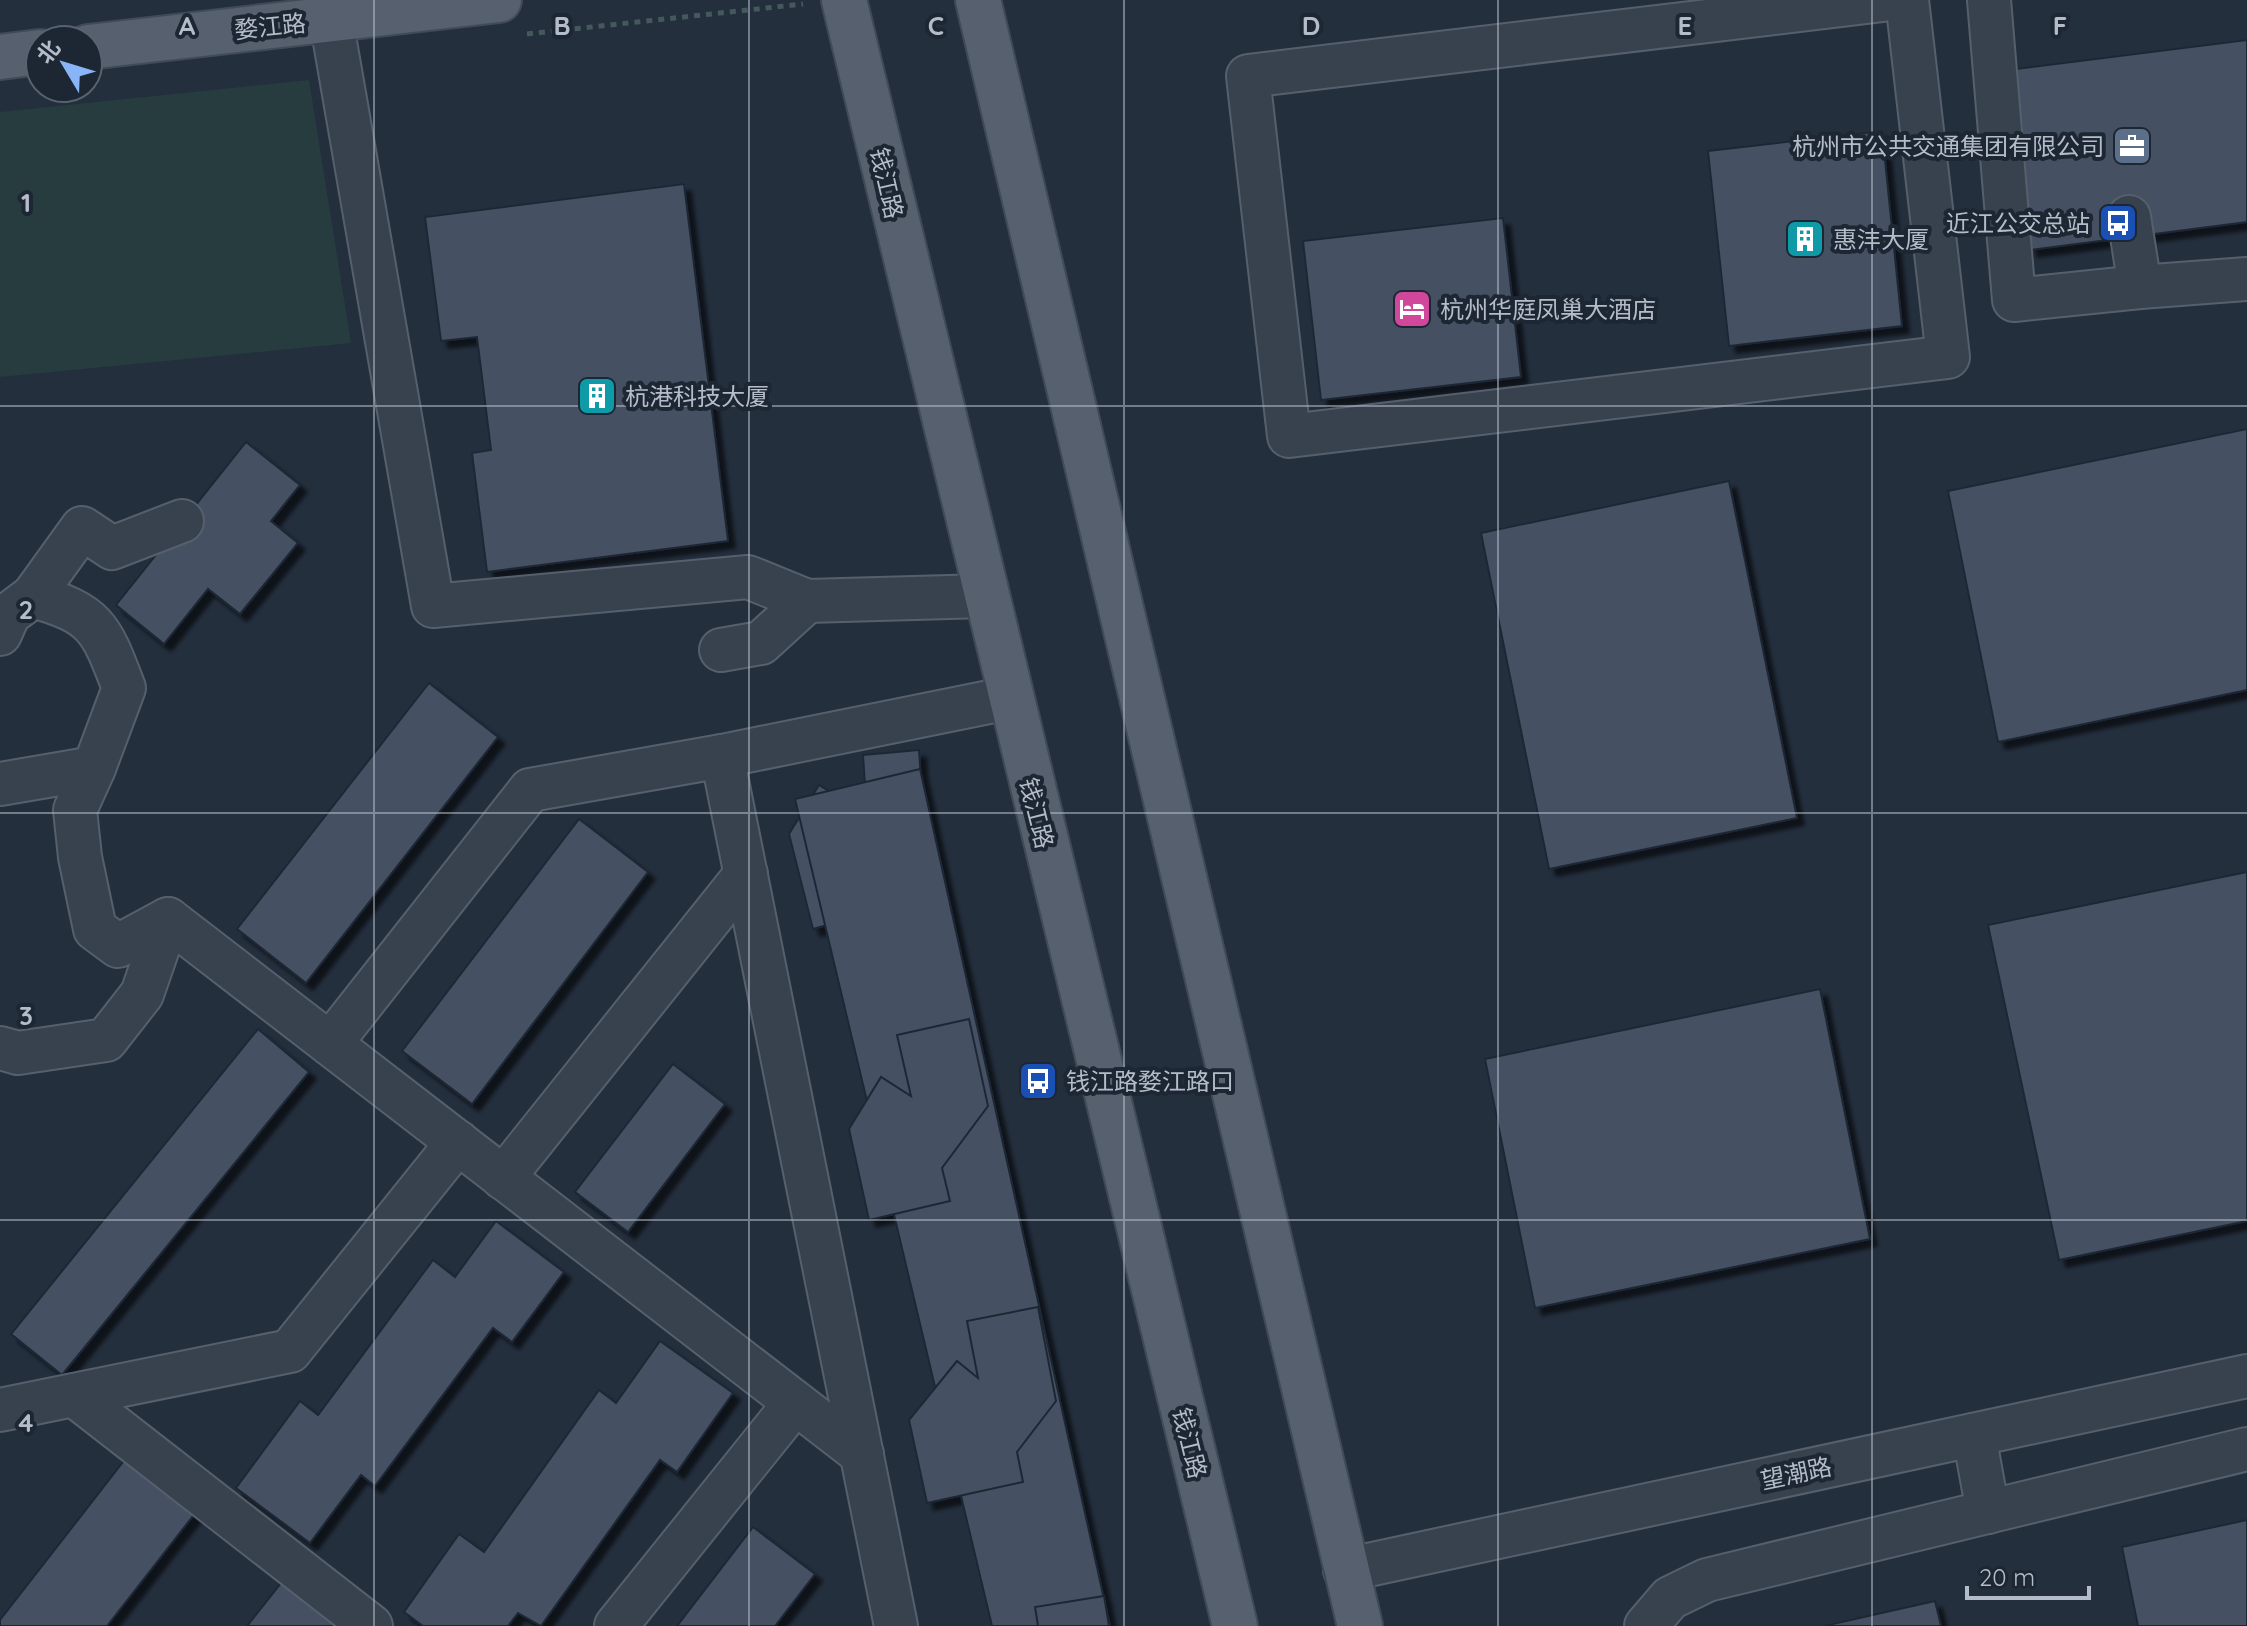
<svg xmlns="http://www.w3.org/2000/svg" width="2247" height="1626" font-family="Quicksand,'Noto Sans SC',sans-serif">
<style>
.green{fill:#263c3f}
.building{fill:#455162;stroke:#1f2835;stroke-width:2;filter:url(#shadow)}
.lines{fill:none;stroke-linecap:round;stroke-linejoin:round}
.minor-casing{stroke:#565f6c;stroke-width:46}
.major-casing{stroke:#414a57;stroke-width:48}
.path{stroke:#44595c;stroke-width:5;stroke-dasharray:6 6;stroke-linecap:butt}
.minor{stroke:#38414e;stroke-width:42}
.major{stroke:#56606e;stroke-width:44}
.grid{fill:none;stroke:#b4bcc9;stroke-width:2;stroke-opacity:0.55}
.labels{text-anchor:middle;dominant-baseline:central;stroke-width:8;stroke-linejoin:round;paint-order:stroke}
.street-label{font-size:24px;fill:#b4bcc9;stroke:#1d2633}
.poi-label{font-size:24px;fill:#b4bcc9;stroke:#1d2633;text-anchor:start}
.grid-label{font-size:26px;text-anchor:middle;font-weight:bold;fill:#b4bcc9;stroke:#1d2633;stroke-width:8;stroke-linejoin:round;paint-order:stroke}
</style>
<defs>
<filter id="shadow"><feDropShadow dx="7" dy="7" stdDeviation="2" flood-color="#0009"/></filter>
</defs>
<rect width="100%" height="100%" fill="#242f3e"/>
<polygon class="green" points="309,80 351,343 0,377 0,112"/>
<g class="building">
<polygon points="2247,40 2247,222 2030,250 2008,70"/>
<polygon points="1882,131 1902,326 1729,346 1708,151"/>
<polygon points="684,184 728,541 487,572 472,453 491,450 477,337 441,341 425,217"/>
<polygon points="1503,218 1521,377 1321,400 1303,241"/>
<polygon points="2247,429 2247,690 1998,742 1948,491"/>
<polygon points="246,442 300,485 271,521 298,543 240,614 208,589 164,644 116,605"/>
<polygon points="1729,481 1797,818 1549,869 1481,533"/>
<polygon points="429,683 498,737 306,983 237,929"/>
<polygon points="919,750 924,824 894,862 903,904 813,929 789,834 819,785 867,815 863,755"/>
<polygon points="920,769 1110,1626 992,1626 795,799"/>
<polygon points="579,819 648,872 472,1104 402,1051"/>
<polygon points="2247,872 2247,1221 2059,1260 1988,925"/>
<polygon points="1820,989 1870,1239 1535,1308 1485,1059"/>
<polygon points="969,1019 988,1106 942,1168 950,1201 869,1220 849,1129 881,1077 911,1096 897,1035"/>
<polygon points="258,1029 309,1072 62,1375 11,1334"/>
<polygon points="673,1064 725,1104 628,1232 575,1192"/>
<polygon points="496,1221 564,1272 512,1342 493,1328 375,1486 361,1475 310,1543 236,1488 300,1401 318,1415 433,1260 455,1277"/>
<polygon points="1038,1307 1056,1401 1017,1452 1023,1482 927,1503 909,1420 957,1361 978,1378 967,1321"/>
<polygon points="660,1341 733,1393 677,1472 660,1460 541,1626 518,1613 508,1626 423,1626 404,1612 459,1534 484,1552 599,1390 616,1403"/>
<polygon points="130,1453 200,1507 107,1626 0,1626 0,1620"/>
<polygon points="2247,1520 2247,1626 2138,1626 2122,1547"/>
<polygon points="753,1527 815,1574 775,1626 677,1626"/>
<polygon points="282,1582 337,1626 247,1626"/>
<polygon points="1104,1596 1109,1626 1038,1626 1035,1607"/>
<polygon points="1935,1601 1941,1626 1824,1626"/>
</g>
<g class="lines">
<g class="minor-casing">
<g id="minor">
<polyline points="1883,0 1248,76 1289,436 1948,357 1907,0"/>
<polyline points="1989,0 2014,300 2140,287"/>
<polyline points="331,19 433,606 748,577 807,601 985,596"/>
<polyline points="2129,217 2140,287 2247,279"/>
<polyline points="0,634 9,614 33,596"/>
<polyline points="721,650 761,643 807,601"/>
<path d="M0,784L94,768L124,688C101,628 97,614 33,596L82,528L112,548L182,521"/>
<polyline points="168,919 862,1454"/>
<polyline points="330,1044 530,790 722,756"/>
<polyline points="0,1048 18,1053 106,1040 142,994 168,919 118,946 95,929 80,857 75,810 94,768"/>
<polyline points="503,1178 746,874"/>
<polyline points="74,1395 371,1626"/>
<polyline points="0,1410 290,1351 458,1142"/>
<polyline points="1974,1435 1988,1512"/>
<polyline points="1345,1570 2247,1376"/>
<polyline points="616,1626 795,1403"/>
<polyline points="896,1626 722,756 1009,698"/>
<polyline points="1646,1626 1670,1598 1707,1580 2247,1449"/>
</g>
</g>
<g class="major-casing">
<g id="major">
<polyline points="844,0 1235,1626"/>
<polyline points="978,0 1360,1626"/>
<polyline points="88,47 499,0"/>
<polyline points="0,57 40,52"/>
</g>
</g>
<polyline class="path" points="527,34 803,4"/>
<use href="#minor" class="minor"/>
<use href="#major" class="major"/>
</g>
<path class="grid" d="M374,0V1626M749,0V1626M1124,0V1626M1498,0V1626M1872,0V1626M0,406H2247M0,813H2247M0,1220H2247"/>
<defs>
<g id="office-square" transform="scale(2)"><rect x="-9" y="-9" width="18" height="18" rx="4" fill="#5c6f8a" stroke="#1d2633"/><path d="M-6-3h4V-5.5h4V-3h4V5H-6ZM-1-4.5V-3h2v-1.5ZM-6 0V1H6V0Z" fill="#fff"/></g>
<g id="bus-square" transform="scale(2)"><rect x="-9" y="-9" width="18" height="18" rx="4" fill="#1a4fb4" stroke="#1d2633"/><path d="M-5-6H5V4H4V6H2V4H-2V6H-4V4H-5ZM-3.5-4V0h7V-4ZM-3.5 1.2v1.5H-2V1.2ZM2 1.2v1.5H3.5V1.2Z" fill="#fff"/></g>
<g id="building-square" transform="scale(2)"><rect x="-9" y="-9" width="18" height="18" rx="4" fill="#0f9aa8" stroke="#1d2633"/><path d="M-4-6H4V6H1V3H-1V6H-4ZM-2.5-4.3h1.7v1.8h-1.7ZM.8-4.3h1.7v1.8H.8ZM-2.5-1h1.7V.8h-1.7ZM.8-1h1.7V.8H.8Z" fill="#fff"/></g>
<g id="hotel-square" transform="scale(2)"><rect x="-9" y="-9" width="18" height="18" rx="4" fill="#d1479c" stroke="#1d2633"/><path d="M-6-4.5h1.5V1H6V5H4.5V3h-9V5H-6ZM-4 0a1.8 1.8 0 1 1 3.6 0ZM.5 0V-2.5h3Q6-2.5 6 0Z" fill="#fff"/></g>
</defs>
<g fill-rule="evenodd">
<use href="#office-square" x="2132" y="146"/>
<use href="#bus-square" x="2118" y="223"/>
<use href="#building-square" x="1805" y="239"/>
<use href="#hotel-square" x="1412" y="309"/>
<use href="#building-square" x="597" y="396"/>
<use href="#bus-square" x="1038" y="1081"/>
</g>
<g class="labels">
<g class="street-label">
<text transform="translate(270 26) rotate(-6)">婺江路</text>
<text transform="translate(887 183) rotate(77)">钱江路</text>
<text transform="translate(1037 813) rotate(76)">钱江路</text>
<text transform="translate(1190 1443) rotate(76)">钱江路</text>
<text transform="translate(1796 1473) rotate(-12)">望潮路</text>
</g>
<g class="poi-label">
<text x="2104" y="146" text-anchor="end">杭州市公共交通集团有限公司</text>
<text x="2090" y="223" text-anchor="end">近江公交总站</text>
<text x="1833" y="239">惠沣大厦</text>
<text x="1440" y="309">杭州华庭凤巢大酒店</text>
<text x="625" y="396">杭港科技大厦</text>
<text x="1066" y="1081">钱江路婺江路口</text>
</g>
</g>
<g class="grid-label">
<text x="187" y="35">A</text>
<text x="562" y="35">B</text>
<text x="936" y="35">C</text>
<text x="1311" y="35">D</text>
<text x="1685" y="35">E</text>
<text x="2060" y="35">F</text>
<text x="26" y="212">1</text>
<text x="26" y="619">2</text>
<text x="26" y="1025">3</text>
<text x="26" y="1432">4</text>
</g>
<g transform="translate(64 64) rotate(308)"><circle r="38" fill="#1d2633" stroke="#59626f" stroke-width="2"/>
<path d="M0-6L14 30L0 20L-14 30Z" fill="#8ab4f8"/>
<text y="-12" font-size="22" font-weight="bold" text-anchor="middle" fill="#b4bcc9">北</text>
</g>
<path d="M1967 1586v12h122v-12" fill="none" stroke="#b4bcc9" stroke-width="4"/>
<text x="1979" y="1586" font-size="24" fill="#b4bcc9" stroke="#1d2633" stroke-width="6" paint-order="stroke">20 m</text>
</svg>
